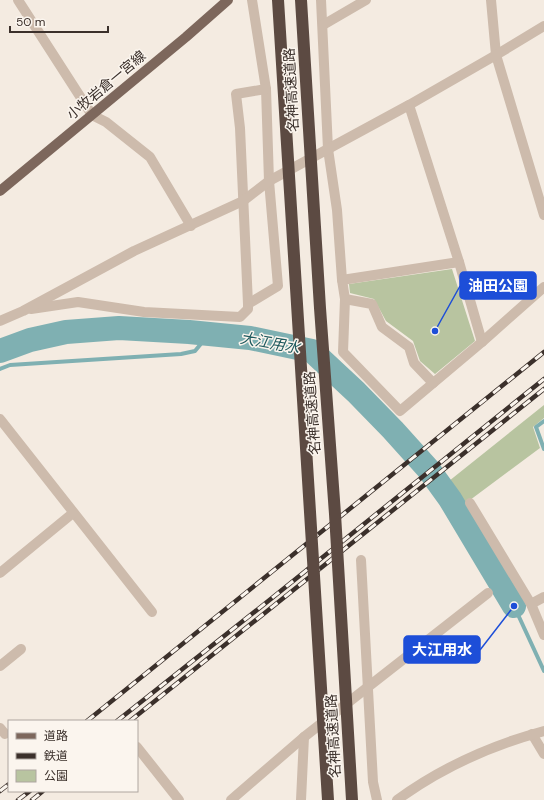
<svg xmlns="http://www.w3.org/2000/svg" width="544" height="800" font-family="'DM Sans','Noto Sans JP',sans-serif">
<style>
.green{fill:#b8c4a0}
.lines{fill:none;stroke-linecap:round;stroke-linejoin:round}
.stream{stroke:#7fb0b2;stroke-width:4}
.river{stroke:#7fb0b2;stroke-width:24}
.minor{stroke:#cdbbac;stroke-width:10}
.major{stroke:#7d675c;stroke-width:10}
.rail-casing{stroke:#3b302b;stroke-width:4.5}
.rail{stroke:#fbf5ee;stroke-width:3;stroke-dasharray:9;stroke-linecap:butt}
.highway-bridge{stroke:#5c4a42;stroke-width:12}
.labels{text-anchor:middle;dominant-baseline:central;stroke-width:3;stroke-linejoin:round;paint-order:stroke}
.street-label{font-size:14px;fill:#3b302b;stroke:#fbf5ee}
.water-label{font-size:15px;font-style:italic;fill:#1f5a5e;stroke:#fbf5ee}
.leader{fill:none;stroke:#1d4ed8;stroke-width:1.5}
.callout-dot{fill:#1d4ed8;stroke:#fbf5ee;stroke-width:1.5}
.callout{fill:#1d4ed8;stroke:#1d4ed8;stroke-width:1.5}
.callout-label{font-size:15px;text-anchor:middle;font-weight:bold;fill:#fff}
</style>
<rect width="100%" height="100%" fill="#f4ebe1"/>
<g class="green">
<polygon points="452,269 475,341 435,374 420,361 413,341 386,321 374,299 350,293 349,284"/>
<polygon points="544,405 544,418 533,427 540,448 466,503 449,481"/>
</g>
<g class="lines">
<g class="stream">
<polyline points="0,369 10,365 181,354 195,351 209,334"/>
<polyline points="544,421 536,427 544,449"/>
<polyline points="514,606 544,671"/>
</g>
<polyline class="river" points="0,351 30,340 66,332 119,328 189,332 250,338 312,351 356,392 393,430 429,470 450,499 514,606"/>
<g class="minor">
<polyline points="18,0 92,115 106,122 150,157 191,226"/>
<polyline points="321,0 328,149 337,210 342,280 345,299 343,352 400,411 482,342 544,287"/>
<polyline points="491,0 496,55 544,215"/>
<polyline points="323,25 366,0"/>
<polyline points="409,105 459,262 482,342"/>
<polyline points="342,280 459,262"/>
<polyline points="345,299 372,304 382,327 409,347 414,363 433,383"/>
<polyline points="248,304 278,286 269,181 266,89 252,0"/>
<polyline points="31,309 78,302 144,312 240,317 248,309 248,304 240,128 236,94 266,89"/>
<polyline points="0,321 23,311 134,251 243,201 269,181 409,105 496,55 544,26"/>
<polyline points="0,419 152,612"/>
<polyline points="470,503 531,604 544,635"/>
<polyline points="361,560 373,782 377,800"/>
<polyline points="0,573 73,513"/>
<polyline points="531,604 544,597"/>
<polyline points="0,666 21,649"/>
<polyline points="0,728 5,734"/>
<polyline points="532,734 544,754"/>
<polyline points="137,747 179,800"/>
<polyline points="231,800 304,737 488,593"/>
<polyline points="301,800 304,737"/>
<path d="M397,800C441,768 492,745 544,731"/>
</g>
<polyline class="major" points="0,191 186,37 228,0"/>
<g class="rail-casing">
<g id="rail">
<polyline points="87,721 544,352"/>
<polyline points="117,721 272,598 544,379"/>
<polyline points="130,721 544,389"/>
<polyline points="0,791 9,784"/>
<polyline points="18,800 30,791"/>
<polyline points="32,800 43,791"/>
</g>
</g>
<use href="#rail" class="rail"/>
<g class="highway-bridge">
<polyline points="278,0 328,800"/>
<polyline points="301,0 320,308 335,514 352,800"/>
</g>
</g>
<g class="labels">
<g class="street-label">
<text transform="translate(106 85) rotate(-40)">小牧岩倉一宮線</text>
<text transform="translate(291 90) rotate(-93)">名神高速道路</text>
<text transform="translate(312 413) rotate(-94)">名神高速道路</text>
<text transform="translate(333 736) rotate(-93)">名神高速道路</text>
</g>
<g class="water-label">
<text transform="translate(270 343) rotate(10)">大江用水</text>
</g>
</g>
<path class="leader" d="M435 331L460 286M514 606L480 650"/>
<g class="callout-dot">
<circle cx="435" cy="331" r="4"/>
<circle cx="514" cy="606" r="4"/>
</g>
<g class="callout">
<rect x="460" y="272" width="76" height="27" rx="4"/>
<rect x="404" y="636" width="76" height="27" rx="4"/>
</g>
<g class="callout-label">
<text x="498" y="291">油田公園</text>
<text x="442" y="655">大江用水</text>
</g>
<rect x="8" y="720" width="130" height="72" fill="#fbf5ee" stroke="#aea6a0"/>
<rect x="16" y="733" width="20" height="6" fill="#7d675c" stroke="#aea6a0"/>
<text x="44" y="740" font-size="12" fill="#3b302b">道路</text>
<rect x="16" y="753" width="20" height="6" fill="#3b302b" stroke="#aea6a0"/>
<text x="44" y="760" font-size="12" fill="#3b302b">鉄道</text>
<rect x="16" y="770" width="20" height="12" fill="#b8c4a0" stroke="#aea6a0"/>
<text x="44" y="780" font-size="12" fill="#3b302b">公園</text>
<path d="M10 26v6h98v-6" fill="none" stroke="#3b302b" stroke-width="2"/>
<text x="16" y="26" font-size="12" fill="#3b302b" stroke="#fbf5ee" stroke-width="3" paint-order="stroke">50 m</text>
</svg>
